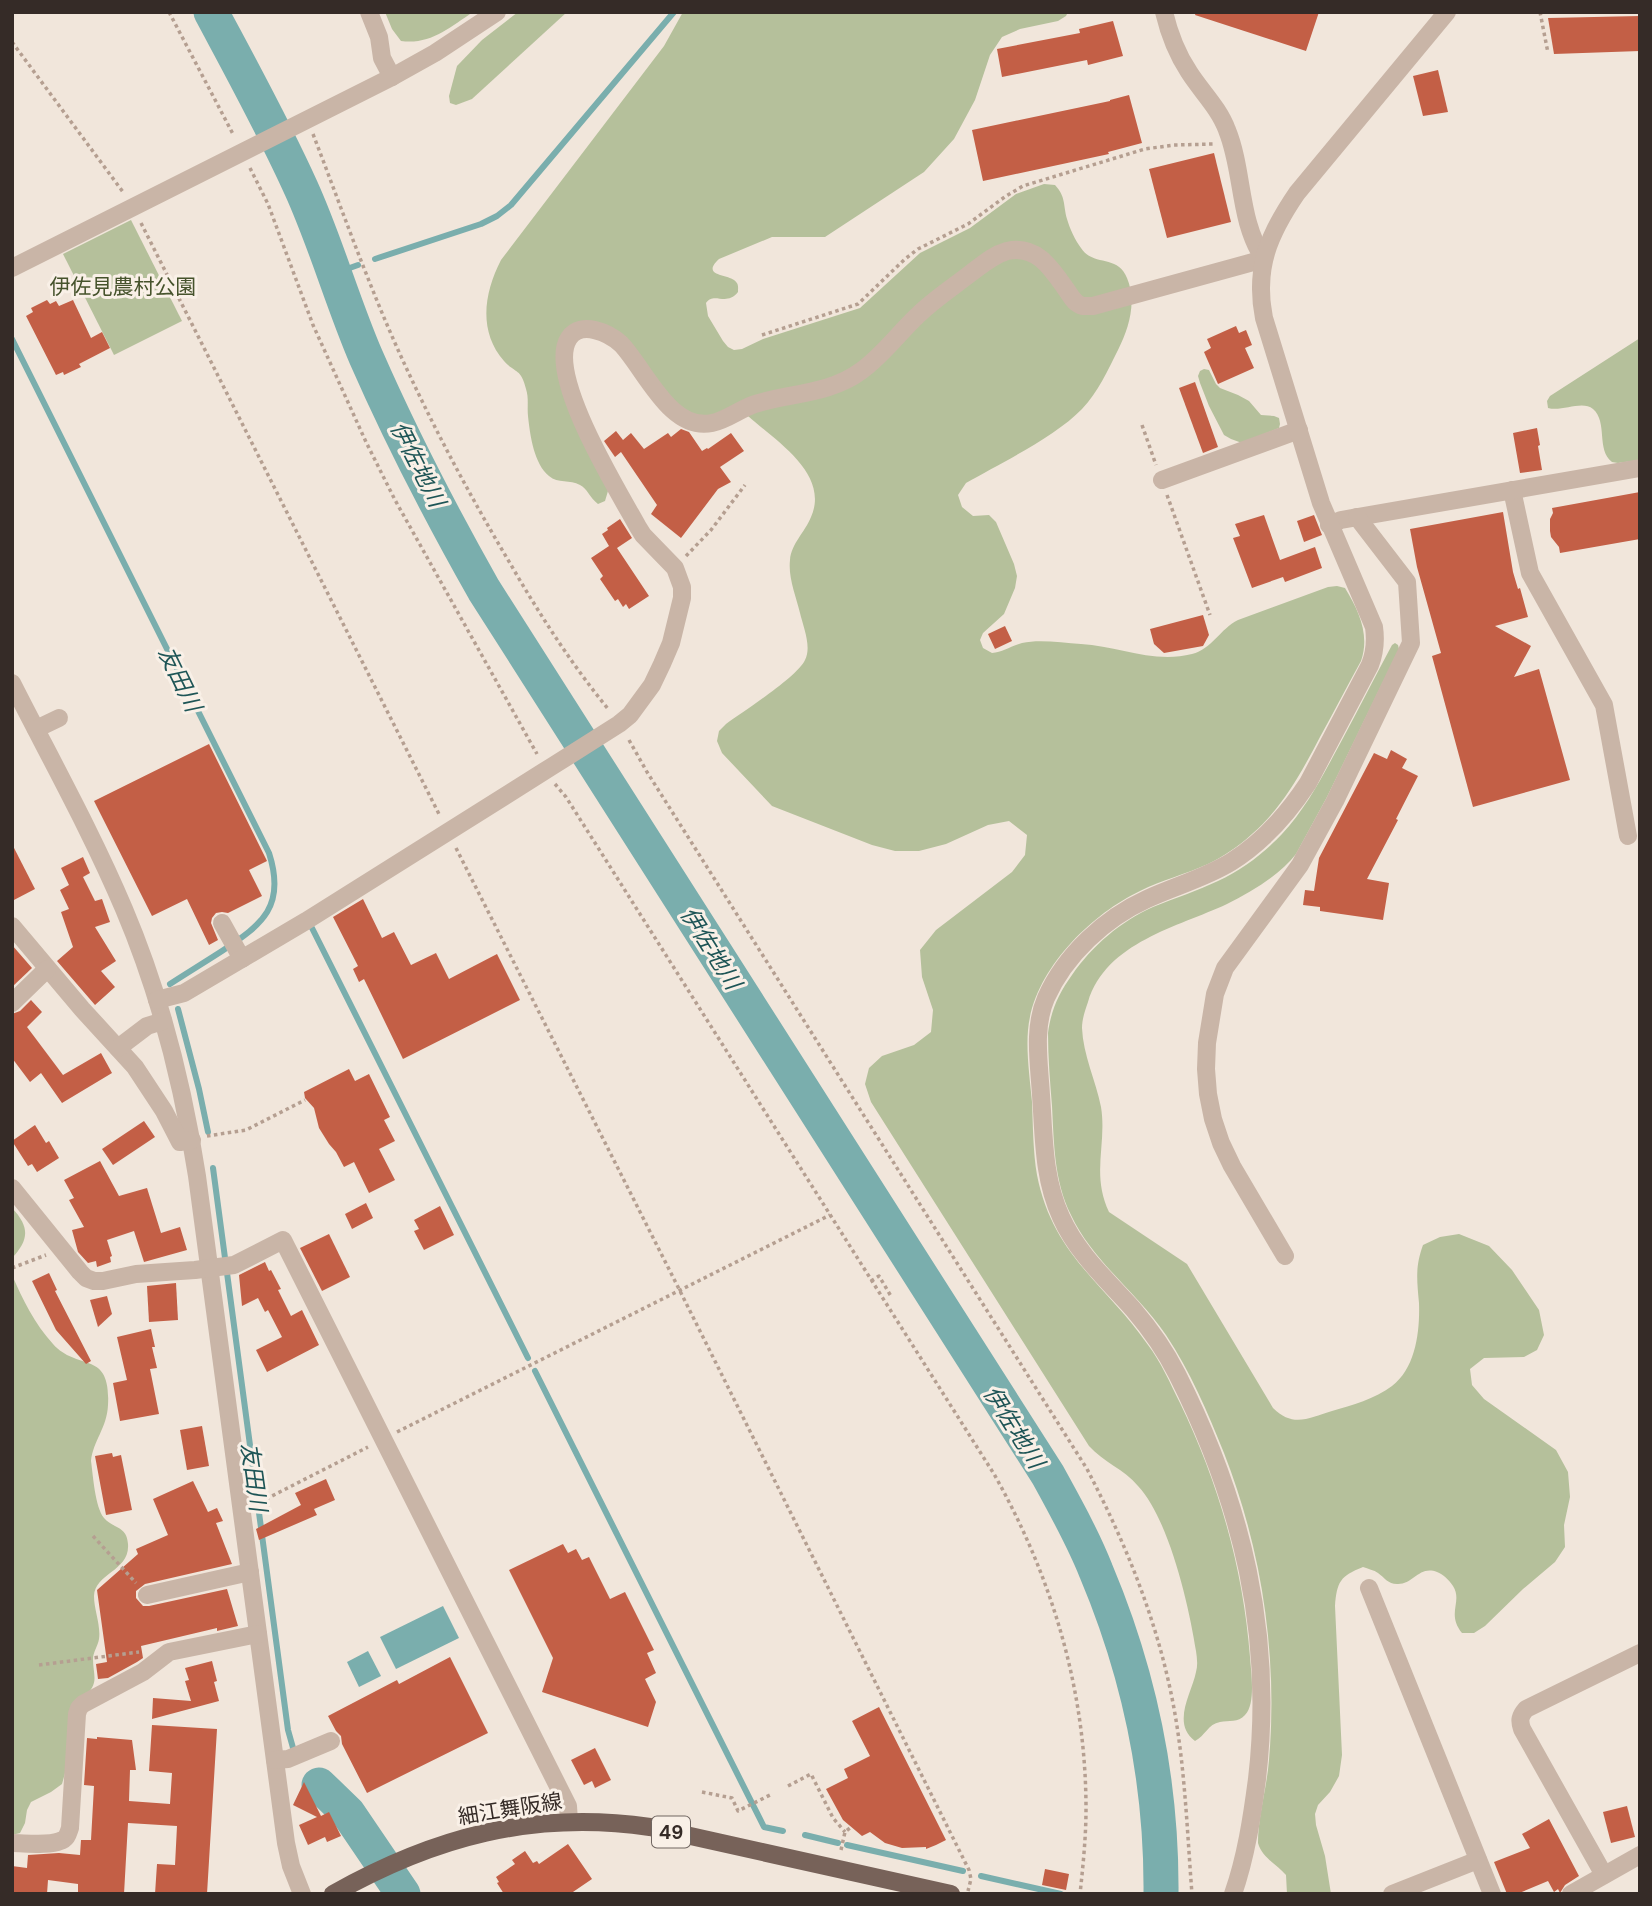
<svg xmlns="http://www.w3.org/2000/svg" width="1652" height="1906" font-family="'DM Sans','Noto Sans JP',sans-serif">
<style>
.green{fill:#b5c09b}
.water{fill:#7aaead}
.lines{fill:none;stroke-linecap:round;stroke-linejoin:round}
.stream{stroke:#7aaead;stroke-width:6}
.river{stroke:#7aaead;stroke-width:35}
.building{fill:#c35f46}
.path{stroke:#b59f91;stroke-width:3.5;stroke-dasharray:3.5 3.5;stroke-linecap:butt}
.minor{stroke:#c9b5a7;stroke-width:18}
.major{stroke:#776259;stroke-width:18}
.labels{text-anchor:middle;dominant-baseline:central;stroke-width:6;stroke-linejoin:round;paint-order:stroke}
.shield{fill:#f9f0e7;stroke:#706661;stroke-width:2}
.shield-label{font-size:19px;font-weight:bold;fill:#352b27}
.park-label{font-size:21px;fill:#46532c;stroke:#f9f0e7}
.street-label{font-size:21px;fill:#352b27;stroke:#f9f0e7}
.water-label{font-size:23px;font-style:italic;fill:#1e5556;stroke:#f9f0e7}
</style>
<rect width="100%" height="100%" fill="#f1e6db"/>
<g class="green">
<path d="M385,12H473C449,28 430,45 401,41L392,29Z"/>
<polygon points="518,12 567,12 472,99 456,105 450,103 449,96 457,66 482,40"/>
<path d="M683,12H1068L1066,16L1058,21L1020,29L1002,37L990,55L975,100L954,139L924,172L825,237H772L719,259C701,276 726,274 734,280C739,284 738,286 738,292C726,307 714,291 706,303L708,316L723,341L728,347L734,350L742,349L763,339L860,308L920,253L970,228L1016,194L1044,184L1055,185C1066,197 1063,204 1067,219C1070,229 1075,240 1081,248C1093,267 1118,254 1127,278C1137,302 1129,328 1118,350C1108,370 1098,392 1082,409C1055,437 1001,463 966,483L958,495L962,507L973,516L989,515L996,522L1014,564L1017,576L1015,588L1004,614L983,633L980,640L983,648L992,653C1003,652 1011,646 1022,643C1040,639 1062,643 1081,644C1118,646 1154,664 1192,654C1212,649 1220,629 1238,620L1328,587L1337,586L1345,588C1359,611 1370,635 1361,661C1347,686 1334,712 1320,737C1301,773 1283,807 1252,834C1239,846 1224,856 1208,864C1186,874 1162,880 1140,891C1090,915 1033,971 1028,1030C1026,1053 1030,1079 1032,1102C1033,1126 1033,1152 1037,1175C1053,1256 1105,1283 1148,1345C1161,1362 1170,1383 1180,1403C1219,1484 1243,1568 1250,1657C1251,1672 1256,1704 1245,1715C1238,1723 1229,1720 1220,1722C1208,1724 1205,1736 1195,1741C1171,1723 1192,1693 1196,1672C1198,1665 1197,1658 1196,1651C1189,1606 1169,1519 1138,1486C1124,1469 1103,1462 1089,1446L871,1102L865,1084L869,1068L882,1056L914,1045L931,1032L933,1010L922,977L920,950L936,930L1012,872L1025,855L1027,835L1009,821L988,825L946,844L919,851H895L872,845L772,806L722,753L717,741L719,731L726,724C744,711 797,677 805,660C812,647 803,626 800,613C796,596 788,578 790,560C791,544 805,532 811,517C830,474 776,441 748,416L708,418L683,412L602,326L560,348L608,491L605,501L598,504C590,498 587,488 580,485C570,479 558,484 549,476C534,464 530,435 528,416C527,407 529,398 526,389C521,368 516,374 504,361C478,331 484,293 501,260L664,46Z"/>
<polygon points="131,220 182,321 114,355 63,254"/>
<path d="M1640,338V460L1618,463L1612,462C1596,450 1608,422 1593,409C1582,400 1562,412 1548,408L1547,401L1550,396Z"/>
<polygon points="1204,369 1209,370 1216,384 1220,388 1238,395 1249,401 1261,415 1274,416 1279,418 1280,424 1279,428 1242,443 1231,439 1224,435 1209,406 1200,383 1198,376 1200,371"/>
<path d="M1395,643L1398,645L1399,649L1327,797L1296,854C1280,875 1251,892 1227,904C1178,927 1106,942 1088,1002C1085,1011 1082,1019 1082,1028C1083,1055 1096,1081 1101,1107C1107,1144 1091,1174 1109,1212L1187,1264L1273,1408C1293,1428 1309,1418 1332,1411C1352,1405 1375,1399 1392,1386C1416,1368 1420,1331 1419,1303C1417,1280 1415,1267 1423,1245L1440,1237L1459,1234L1489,1246L1512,1270L1539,1310L1544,1335L1537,1350L1524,1357L1484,1358L1470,1369L1472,1385L1484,1399L1556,1450L1568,1472L1570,1497L1564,1525L1565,1547L1555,1562L1523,1589L1485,1626L1474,1633H1462C1446,1613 1463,1602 1453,1586C1449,1580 1443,1574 1437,1572C1419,1565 1413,1585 1397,1584C1388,1584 1385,1578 1378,1573C1374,1570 1368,1569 1363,1567C1340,1576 1337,1582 1335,1606L1342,1755L1339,1776L1330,1792L1318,1805L1315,1814L1316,1825L1325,1856L1331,1894H1287L1286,1875C1277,1864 1262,1858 1258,1843C1258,1816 1267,1787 1269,1760C1278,1656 1262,1550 1224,1453C1208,1413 1190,1371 1166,1335C1137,1292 1093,1262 1071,1215C1054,1181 1054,1143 1052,1106C1050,1082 1048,1057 1048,1033C1051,1010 1059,993 1072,975C1092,946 1121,921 1153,907C1175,898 1197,891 1218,881C1242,870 1264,853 1282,834C1308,806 1324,773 1342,740C1359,708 1375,677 1392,645Z"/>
<path d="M12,1208C30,1227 29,1240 12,1258Z"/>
<path d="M12,1275C23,1300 34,1323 53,1344C78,1372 111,1349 108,1405C107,1428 93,1441 91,1461C93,1475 95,1507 104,1518C114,1529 127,1526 128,1544C130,1571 95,1573 94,1596C94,1610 101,1625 99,1639C98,1646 93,1652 93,1659C93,1675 99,1682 87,1694L62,1784L51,1792L31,1802L27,1810L25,1823L20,1833L12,1835Z"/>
</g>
<g class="water">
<polygon points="443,1606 459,1638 396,1669 380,1637"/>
<polygon points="368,1651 381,1676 359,1687 347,1662"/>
</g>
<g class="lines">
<g class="stream">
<polyline points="375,259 481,224 497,216 511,205 674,12"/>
<polyline points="333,274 358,265"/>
<path d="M12,339L269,853C286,906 263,924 222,951C205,962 187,973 170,984"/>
<polyline points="312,928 528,1358"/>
<polyline points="178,1009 199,1089 208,1132"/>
<polyline points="213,1168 288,1730 295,1755"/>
<polyline points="535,1371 764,1827 783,1831"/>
<polyline points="805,1835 838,1843"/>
<polyline points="847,1845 963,1871"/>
<polyline points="981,1876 1061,1894"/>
</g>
<g class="river">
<path d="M211,12C242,70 274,128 301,188C326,243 342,301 366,357C401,437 441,514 484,590L1048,1475C1065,1506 1083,1538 1096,1571C1139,1673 1162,1783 1161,1894"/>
<polyline points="319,1785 348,1813 403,1894"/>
</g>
</g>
<g class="building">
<polygon points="1196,12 1319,12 1306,51 1195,15"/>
<polygon points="1640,16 1640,51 1554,54 1548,18"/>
<polygon points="1113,21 1123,56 1088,65 1087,60 1002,77 997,49 1080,33 1079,29"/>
<polygon points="1438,70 1448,112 1423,116 1413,76"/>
<polygon points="1129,95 1142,143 1108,152 1109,154 983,181 972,130 1110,101 1110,100"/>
<polygon points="1214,153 1231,222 1167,238 1149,169"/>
<polygon points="47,300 50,304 56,301 59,306 73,300 91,338 102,332 110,348 79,364 81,367 64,375 63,372 56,375 26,316 33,312 31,308"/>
<polygon points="1236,326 1239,333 1246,330 1252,345 1245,348 1254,368 1218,384 1204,352 1211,348 1207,339"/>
<polygon points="1195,382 1218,447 1203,453 1179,388"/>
<polygon points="1537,428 1540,445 1538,446 1542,470 1520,473 1513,433"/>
<polygon points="681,429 689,432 702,451 707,448 708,449 731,433 744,451 720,467 731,482 718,489 681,538 651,514 657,505 621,452 615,457 604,441 616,431 623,440 631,433 644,449 668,433 671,437"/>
<polygon points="1640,492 1640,539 1560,553 1559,547 1551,537 1550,531 1550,519 1553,513 1552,508"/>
<polygon points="1503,512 1513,572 1518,589 1520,588 1528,617 1495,626 1531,646 1514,677 1539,669 1570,780 1473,807 1432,656 1441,653 1417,567 1410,529"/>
<polygon points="1264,515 1280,560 1315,547 1322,568 1285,582 1283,577 1252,588 1233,538 1240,536 1235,524"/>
<polygon points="1314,515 1322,535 1304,542 1297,521"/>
<polygon points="620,519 632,538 617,548 649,596 629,609 626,604 623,607 618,599 615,601 600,579 603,576 591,558 609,546 602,534 608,530 607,528"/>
<polygon points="1203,615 1209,635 1203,646 1164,653 1154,644 1150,629"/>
<polygon points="1005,626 1012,641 995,649 988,634"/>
<polygon points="209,744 267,861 249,870 262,896 228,913 222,912 216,913 212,918 211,923 218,940 209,945 187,899 152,916 94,801"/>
<polygon points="1391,750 1407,759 1402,768 1418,776 1396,819 1398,820 1367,879 1389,883 1383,920 1320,911 1320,907 1303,905 1305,890 1314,891 1319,858 1374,753 1387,759"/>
<polygon points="12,844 35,889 12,901"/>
<polygon points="83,857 90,873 83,877 95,901 102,899 110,922 95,927 116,961 101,971 115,987 95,1005 57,961 73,947 61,912 69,909 60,890 69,885 61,868"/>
<polygon points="363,899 382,938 394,932 411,965 436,953 449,979 497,954 520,1000 403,1059 364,979 359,982 353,969 358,966 333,917"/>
<polygon points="12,945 32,968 12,987"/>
<polygon points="31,1000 42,1012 27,1027 63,1075 101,1053 112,1073 62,1103 41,1073 30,1082 12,1058 12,1014 20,1011"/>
<polygon points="349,1069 355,1081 369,1074 390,1117 384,1120 395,1141 379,1149 395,1180 369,1193 354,1162 344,1167 336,1152 329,1144 319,1128 314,1108 305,1098 304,1092"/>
<polygon points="144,1121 155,1137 113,1165 102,1149"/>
<polygon points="35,1125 46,1143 49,1141 59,1158 37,1172 32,1164 28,1166 12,1141"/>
<polygon points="100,1161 119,1196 147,1188 161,1233 180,1227 187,1250 144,1262 134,1231 107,1240 112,1256 110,1257 111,1262 97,1267 96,1261 88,1263 78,1252 72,1230 84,1227 69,1200 74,1198 64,1180"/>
<polygon points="366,1203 373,1218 352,1229 345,1214"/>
<polygon points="440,1206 454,1235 424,1250 414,1231 419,1229 414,1220"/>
<polygon points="329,1234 350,1277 322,1291 300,1248"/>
<polygon points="265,1262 269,1271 271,1270 281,1289 278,1290 291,1316 302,1310 319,1345 267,1372 256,1350 282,1337 268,1310 265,1312 258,1298 242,1306 239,1275"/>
<polygon points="49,1273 57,1290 55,1291 91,1361 86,1364 56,1330 32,1281"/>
<polygon points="176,1283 178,1320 149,1322 147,1286"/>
<polygon points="107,1296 112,1314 98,1327 90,1300"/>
<polygon points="151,1329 155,1347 152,1347 157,1368 150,1369 159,1414 120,1421 113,1383 127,1380 117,1337"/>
<polygon points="202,1426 209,1466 187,1470 180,1430"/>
<polygon points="112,1453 113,1457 121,1455 132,1510 106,1515 95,1456"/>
<polygon points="326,1479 335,1500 314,1509 317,1515 259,1540 256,1529 301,1505 295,1493"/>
<polygon points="193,1481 208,1512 217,1508 223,1521 216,1523 232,1564 145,1584 136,1591 136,1598 143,1606 149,1606 227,1589 238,1626 217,1631 217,1628 141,1646 143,1658 137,1662 108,1678 98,1679 96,1664 107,1662 97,1590 138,1554 136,1549 168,1535 153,1499"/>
<polygon points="563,1544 568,1553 576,1549 582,1560 589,1557 610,1599 625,1592 654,1650 647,1653 656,1673 645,1679 656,1702 648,1727 542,1692 553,1658 509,1570"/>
<polygon points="450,1657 488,1733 367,1793 342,1744 341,1736 336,1731 328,1716 397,1680 399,1684"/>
<polygon points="212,1661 217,1681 214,1682 219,1701 152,1719 153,1698 191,1701 185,1681 189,1680 185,1668"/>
<polygon points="879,1707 946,1840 936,1845 926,1849 926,1847 902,1848 885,1843 870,1832 862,1836 843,1820 826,1789 848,1778 844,1769 870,1756 852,1721"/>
<polygon points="152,1725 217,1729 207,1894 155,1894 157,1864 175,1865 177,1826 128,1823 124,1894 78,1894 78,1884 48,1880 47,1894 12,1894 12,1866 27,1868 28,1855 59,1853 80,1855 81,1840 91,1840 94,1786 84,1785 87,1738 97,1739 97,1737 132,1740 136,1770 130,1770 129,1801 170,1804 172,1773 149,1771"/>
<polygon points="595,1748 611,1780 595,1788 592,1781 584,1785 571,1760"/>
<polygon points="304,1782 321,1816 329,1812 341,1836 327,1842 325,1837 308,1845 299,1825 317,1817 293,1805"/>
<polygon points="1627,1806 1635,1837 1611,1843 1603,1812"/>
<polygon points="1549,1819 1579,1876 1565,1885 1560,1893 1558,1889 1554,1892 1548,1881 1517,1894 1507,1894 1494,1862 1530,1848 1522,1834"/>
<polygon points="568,1844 592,1879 570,1894 504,1894 497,1883 499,1882 496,1877 515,1864 512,1860 525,1851 533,1863 537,1861 539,1864"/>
<polygon points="1045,1869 1069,1874 1066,1890 1042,1885"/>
</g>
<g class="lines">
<g class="path">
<polyline points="169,12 234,136"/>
<polyline points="1540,12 1548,53"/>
<polyline points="12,42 123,192"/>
<path d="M313,134C341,207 367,281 399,352C432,425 470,496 511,565C540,615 572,665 609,710"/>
<polyline points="250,168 268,204 313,325 366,442 395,500 537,754"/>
<polyline points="141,223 440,816"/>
<polyline points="762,335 858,304 905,259 918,249 968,224 1006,196 1023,186 1145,149 1174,145 1214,144"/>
<polyline points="1142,425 1156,465"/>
<polyline points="1167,495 1210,615"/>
<polyline points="686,556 711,530 745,485"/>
<path d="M629,740L647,772L1087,1469C1126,1544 1157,1620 1173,1703C1185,1766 1187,1830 1192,1894"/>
<path d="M555,784L566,797L994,1474C1052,1577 1086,1690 1086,1809C1086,1837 1083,1866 1080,1894"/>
<polyline points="456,848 679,1289 969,1870 971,1879 968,1891"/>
<polyline points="207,1136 246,1130 305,1100"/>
<polyline points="12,1268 46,1255"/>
<polyline points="871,1281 879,1276 892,1298"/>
<polyline points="397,1432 830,1215"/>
<polyline points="259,1499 266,1499 368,1447"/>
<polyline points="93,1536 136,1583"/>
<polyline points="39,1665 139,1652"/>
<polyline points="788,1786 811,1774 833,1818 845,1832"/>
<polyline points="702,1792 732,1798 738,1811 770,1795"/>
<polyline points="841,1850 845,1832 851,1827"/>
</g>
<g class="minor">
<polyline points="369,12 379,37 382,58 392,77"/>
<polyline points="12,268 392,77 435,53 497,12"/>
<polyline points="1162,480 1299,430"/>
<polyline points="1512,490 1530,573 1604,705 1628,836"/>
<polyline points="1329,525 1341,520 1640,468"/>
<path d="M12,683C50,758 91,831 124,909C160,994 183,1085 197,1176L286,1843L291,1866L302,1894"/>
<polyline points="36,729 59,718"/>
<polyline points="222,923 242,959"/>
<polyline points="12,926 82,1009 135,1067 164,1111 180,1142 192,1140"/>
<path d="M157,1000L184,993L306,921L551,767L619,724L630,715L652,685L662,664L671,643L682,598V587L675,568L643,535L638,527C619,492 545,374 569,338C581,320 609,333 621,344C645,369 670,432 712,423C727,420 740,409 755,404C790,393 830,394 861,371C882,356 898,334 917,316C933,300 953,287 971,273C982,265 993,255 1007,251C1038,244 1053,271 1068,292C1072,298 1075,304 1083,306C1084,306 1092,306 1093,306L1264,259C1238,220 1244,172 1227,130C1219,108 1201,91 1189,72C1177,54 1169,33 1164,12"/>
<polyline points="12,1003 47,969"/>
<polyline points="118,1048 147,1026 163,1021"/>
<polyline points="12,1188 80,1272 86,1278 94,1281 103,1281 136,1274 195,1270 234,1265 283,1240 568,1806 569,1821"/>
<polyline points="1285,1256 1232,1166 1221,1143 1213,1119 1208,1094 1206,1069 1207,1043 1215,994 1225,968 1300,865 1335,801 1411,643 1407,582 1357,517"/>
<polyline points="1369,1588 1492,1894"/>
<polyline points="147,1595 250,1572"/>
<polyline points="275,1760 288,1759 331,1741"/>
<path d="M12,1843C25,1843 49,1846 60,1841C67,1839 68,1834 70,1828L77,1714L79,1708L83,1704L143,1672L169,1652L258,1634"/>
<path d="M1604,1875L1522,1729C1519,1720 1520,1716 1526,1709L1640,1653"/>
<path d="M1233,1894C1246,1857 1252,1817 1257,1779C1274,1634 1242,1503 1177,1374C1165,1350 1150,1329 1133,1309C1107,1280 1077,1253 1061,1217C1043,1178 1044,1136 1041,1095C1039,1062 1033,1028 1046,998C1065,955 1105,918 1147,899C1175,886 1205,878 1231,862C1263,842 1287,815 1308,783L1370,665C1375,652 1376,641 1374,627L1321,503L1264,318C1254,268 1269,234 1297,193L1447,12"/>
<polyline points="1392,1894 1478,1860"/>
<polyline points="1571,1894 1640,1855"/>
</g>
<path class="major" d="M333,1894C434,1837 533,1810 650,1827L951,1894"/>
</g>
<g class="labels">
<rect class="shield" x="652" y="1816.5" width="38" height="31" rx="5"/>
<g class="shield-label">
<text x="671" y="1832">49</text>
</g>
<g class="park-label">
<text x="123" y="287">伊佐見農村公園</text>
</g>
<g class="street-label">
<text transform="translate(510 1809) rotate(-9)">細江舞阪線</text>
</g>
<g class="water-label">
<text transform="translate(418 464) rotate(63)">伊佐地川</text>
<text transform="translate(180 679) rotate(64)">友田川</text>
<text transform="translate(711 948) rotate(58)">伊佐地川</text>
<text transform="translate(1014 1427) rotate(58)">伊佐地川</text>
<text transform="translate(254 1477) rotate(82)">友田川</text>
</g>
</g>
<rect width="1652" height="1906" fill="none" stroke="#352b27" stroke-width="28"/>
</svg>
